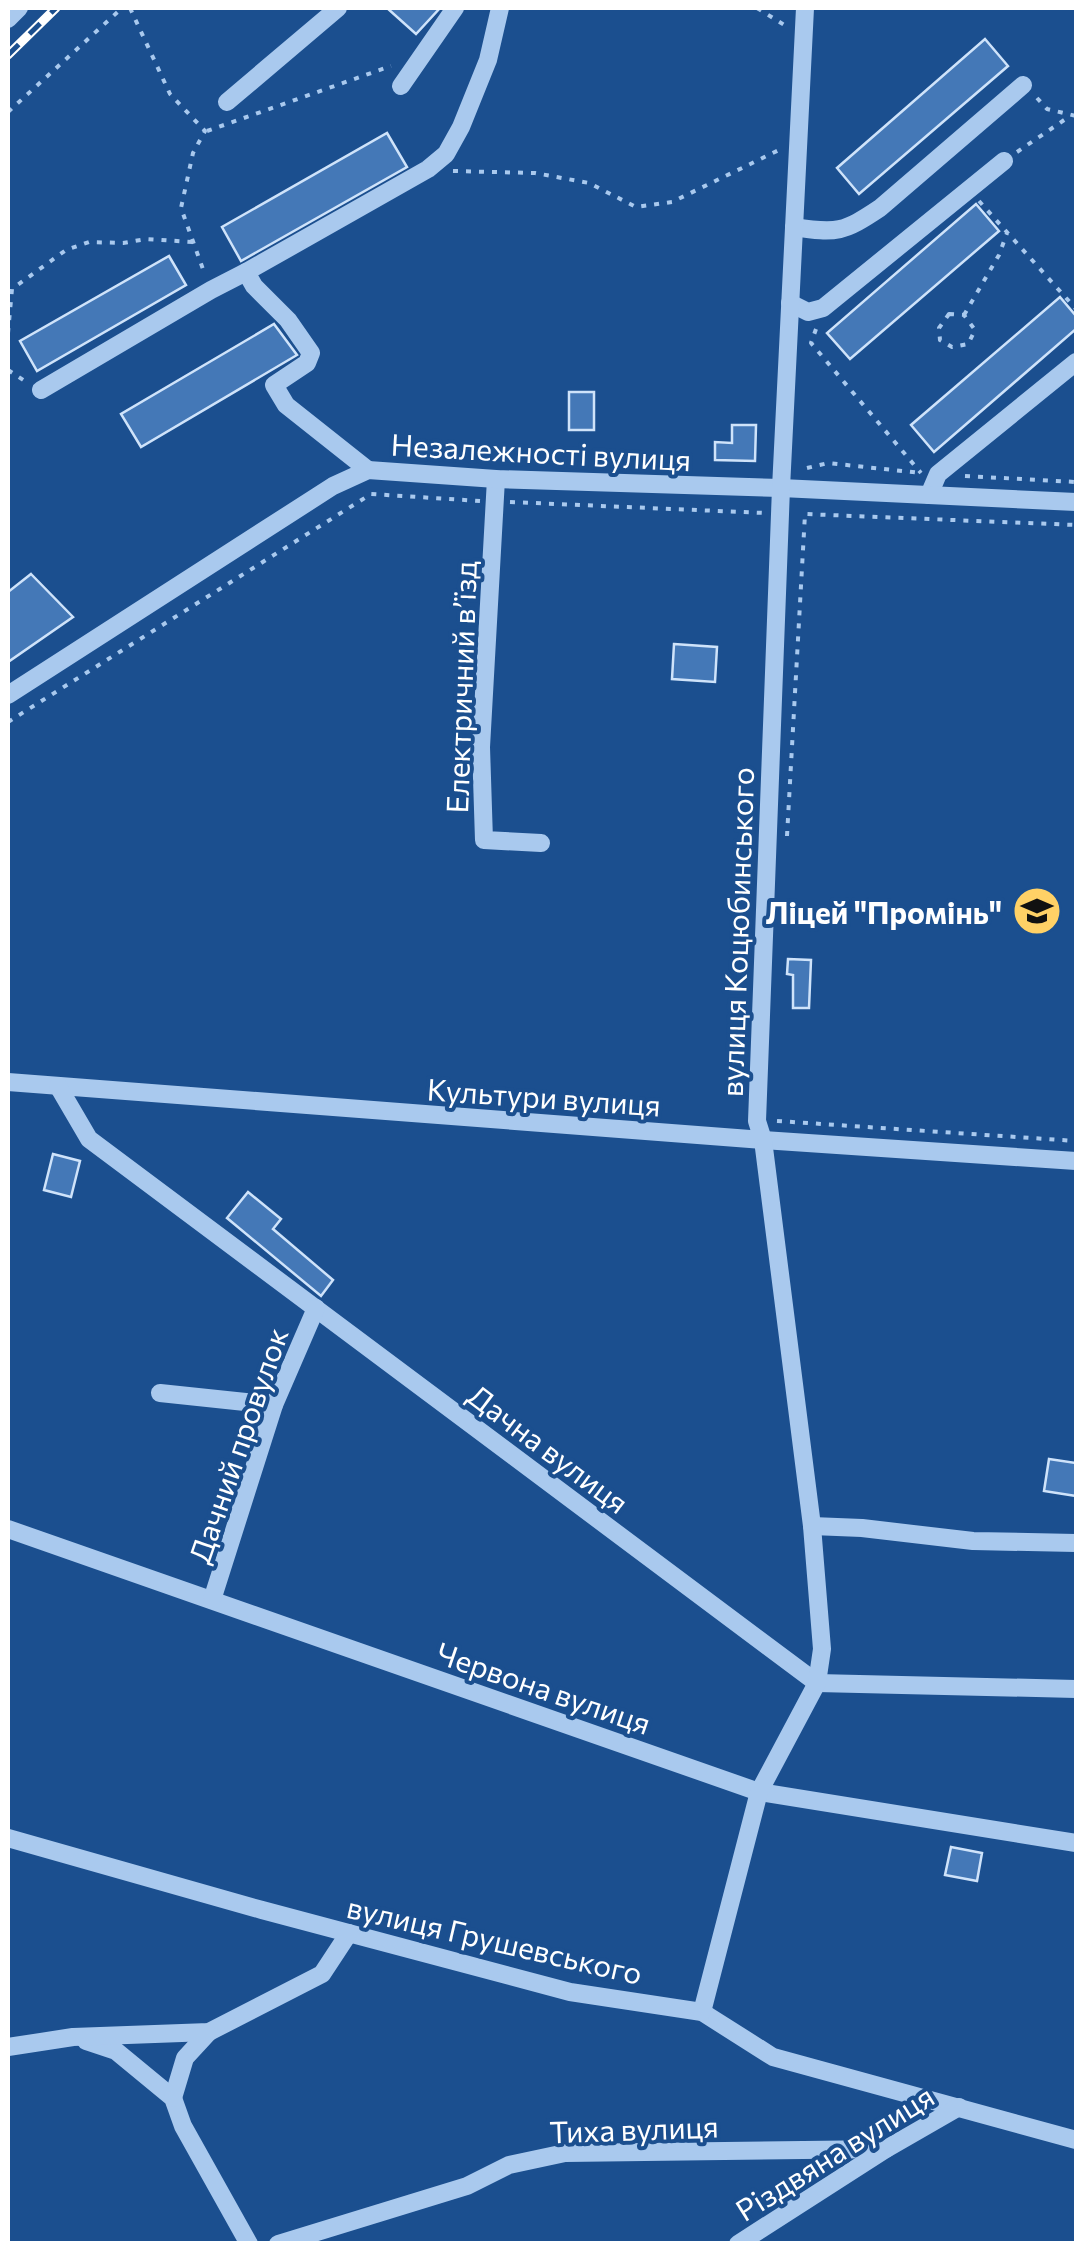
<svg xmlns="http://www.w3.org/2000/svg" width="1084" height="2251" font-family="Commissioner,sans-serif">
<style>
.building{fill:#4478b7;stroke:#cfe3fa;stroke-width:2.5}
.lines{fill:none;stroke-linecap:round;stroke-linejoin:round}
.path{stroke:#a9c9ee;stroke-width:4;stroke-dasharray:5 8;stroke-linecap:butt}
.minor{stroke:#a9c9ee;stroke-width:18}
.rail-casing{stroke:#fff;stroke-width:9}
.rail{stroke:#1b4f8f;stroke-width:5;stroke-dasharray:15;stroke-linecap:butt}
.labels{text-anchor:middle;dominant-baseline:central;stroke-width:8;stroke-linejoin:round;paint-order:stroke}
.street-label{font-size:30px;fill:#fff;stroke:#1b4f8f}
.poi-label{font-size:30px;font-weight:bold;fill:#fff;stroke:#1b4f8f;text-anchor:end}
</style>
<rect width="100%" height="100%" fill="#1b4f8f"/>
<g class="building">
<polygon points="387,8 440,8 416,34"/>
<polygon points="985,39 1008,66 859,194 837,168"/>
<polygon points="387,133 407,167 241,261 222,227"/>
<polygon points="976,204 999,231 850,359 827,333"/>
<polygon points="169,256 186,285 37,371 20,341"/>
<polygon points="1060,297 1076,316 1076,329 934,452 911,425"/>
<polygon points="274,324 297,355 141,447 121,414"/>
<rect x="569" y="392" width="25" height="38"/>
<polygon points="732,425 756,425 755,461 715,460 715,442 732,443"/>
<polygon points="31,574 73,617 8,662 8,592"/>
<polygon points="674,644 717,647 715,682 672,679"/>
<polygon points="788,959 811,960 809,1008 793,1008 793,975 787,974"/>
<polygon points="53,1154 80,1161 71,1197 44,1190"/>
<polygon points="248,1192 281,1219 273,1229 333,1280 321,1296 227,1218"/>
<polygon points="1049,1459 1076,1463 1076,1496 1044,1491"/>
<polygon points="951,1847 982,1853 977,1881 945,1875"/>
</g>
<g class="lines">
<g class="path">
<polyline points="130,8 170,94 205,131 193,153 181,208 204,272"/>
<polyline points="757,8 786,26"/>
<polyline points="1037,98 1047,109 1076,116"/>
<polyline points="8,112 122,8"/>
<polyline points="207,131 391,66"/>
<polyline points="1017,152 1070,116"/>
<polyline points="453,171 535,173 589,183 636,207 672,202 779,150"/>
<polyline points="979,201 1076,309"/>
<polygon points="949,314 964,315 975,330 968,344 952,347 940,340 939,328"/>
<polyline points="964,315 999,255 1007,233"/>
<polyline points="816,329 811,343 921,473"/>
<polyline points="8,333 12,289 66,250 89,242 123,243 146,239 193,242"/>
<polyline points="8,370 28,383"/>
<polyline points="807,468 828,463 921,473"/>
<polyline points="965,476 1076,482"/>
<polyline points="510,502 765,513"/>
<polyline points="8,722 371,494 480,501"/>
<polyline points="787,836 805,514 1076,525"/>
<polyline points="777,1121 1076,1141"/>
</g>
<g class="minor">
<polyline points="8,19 19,8"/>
<polyline points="401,86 455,8"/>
<polyline points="227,102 338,8"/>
<path d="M794,227C837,234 844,232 880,208L1023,85"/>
<polyline points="790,303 808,312 823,308 1004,161"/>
<polyline points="41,390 211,290 246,272"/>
<polyline points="368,470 286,405 274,385 307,363 311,353 288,320 254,286 246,272 428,169 446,154 461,127 488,60 500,8"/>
<polyline points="496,479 481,747 484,840 541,843"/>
<polyline points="929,495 938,474 1076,362"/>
<polyline points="8,695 333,486 368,470 496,479 781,488 1076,502"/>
<polyline points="8,1082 763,1140 1076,1161"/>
<polyline points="58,1086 89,1139 817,1683 1076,1689"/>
<polyline points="160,1393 274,1405"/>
<polyline points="812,1526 862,1528 973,1541 1076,1543"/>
<polyline points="8,1529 759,1792 1076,1843"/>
<polyline points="212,1600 274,1405 316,1308"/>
<polyline points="8,1838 262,1910 570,1992 702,2012 773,2057 1076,2140"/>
<polyline points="702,2012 759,1792 817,1683 822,1649 812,1526 763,1140 757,1121 781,488 805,8"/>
<polyline points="86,2041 116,2051 173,2098 183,2126 249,2244"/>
<polyline points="8,2047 73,2037 209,2032 322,1974 349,1933"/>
<polyline points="173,2098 185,2058 209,2032"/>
<polyline points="278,2244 467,2186 509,2165 565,2153 886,2149"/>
<polyline points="738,2244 886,2149 959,2107"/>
</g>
<g class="rail-casing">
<polyline id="rail" points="8,55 56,8"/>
</g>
<use href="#rail" class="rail"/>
</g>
<defs>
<g id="school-disc" transform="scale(2.5)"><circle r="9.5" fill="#ffd166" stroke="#1b4f8f"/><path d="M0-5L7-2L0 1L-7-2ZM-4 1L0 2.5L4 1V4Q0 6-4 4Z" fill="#111"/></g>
</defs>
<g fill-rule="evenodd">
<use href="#school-disc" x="1037" y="911"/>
</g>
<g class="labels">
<g class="street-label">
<text transform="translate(541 451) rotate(3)">Незалежності вулиця</text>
<text transform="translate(460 687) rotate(-88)">Електричний в’їзд</text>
<text transform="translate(736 932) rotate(-88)">вулиця Коцюбинського</text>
<text transform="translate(544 1096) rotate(4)">Культури вулиця</text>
<text transform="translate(237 1445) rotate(-71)">Дачний провулок</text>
<text transform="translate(549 1448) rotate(37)">Дачна вулиця</text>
<text transform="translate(544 1687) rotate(19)">Червона вулиця</text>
<text transform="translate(495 1939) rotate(13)">вулиця Грушевського</text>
<text transform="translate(634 2128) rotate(-2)">Тиха вулиця</text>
<text transform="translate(834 2152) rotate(-32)">Різдвяна вулиця</text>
</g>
<g class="poi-label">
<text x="1002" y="911">Ліцей "Промінь"</text>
</g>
</g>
<rect width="1084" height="2251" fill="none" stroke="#ffffff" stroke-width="20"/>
</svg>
